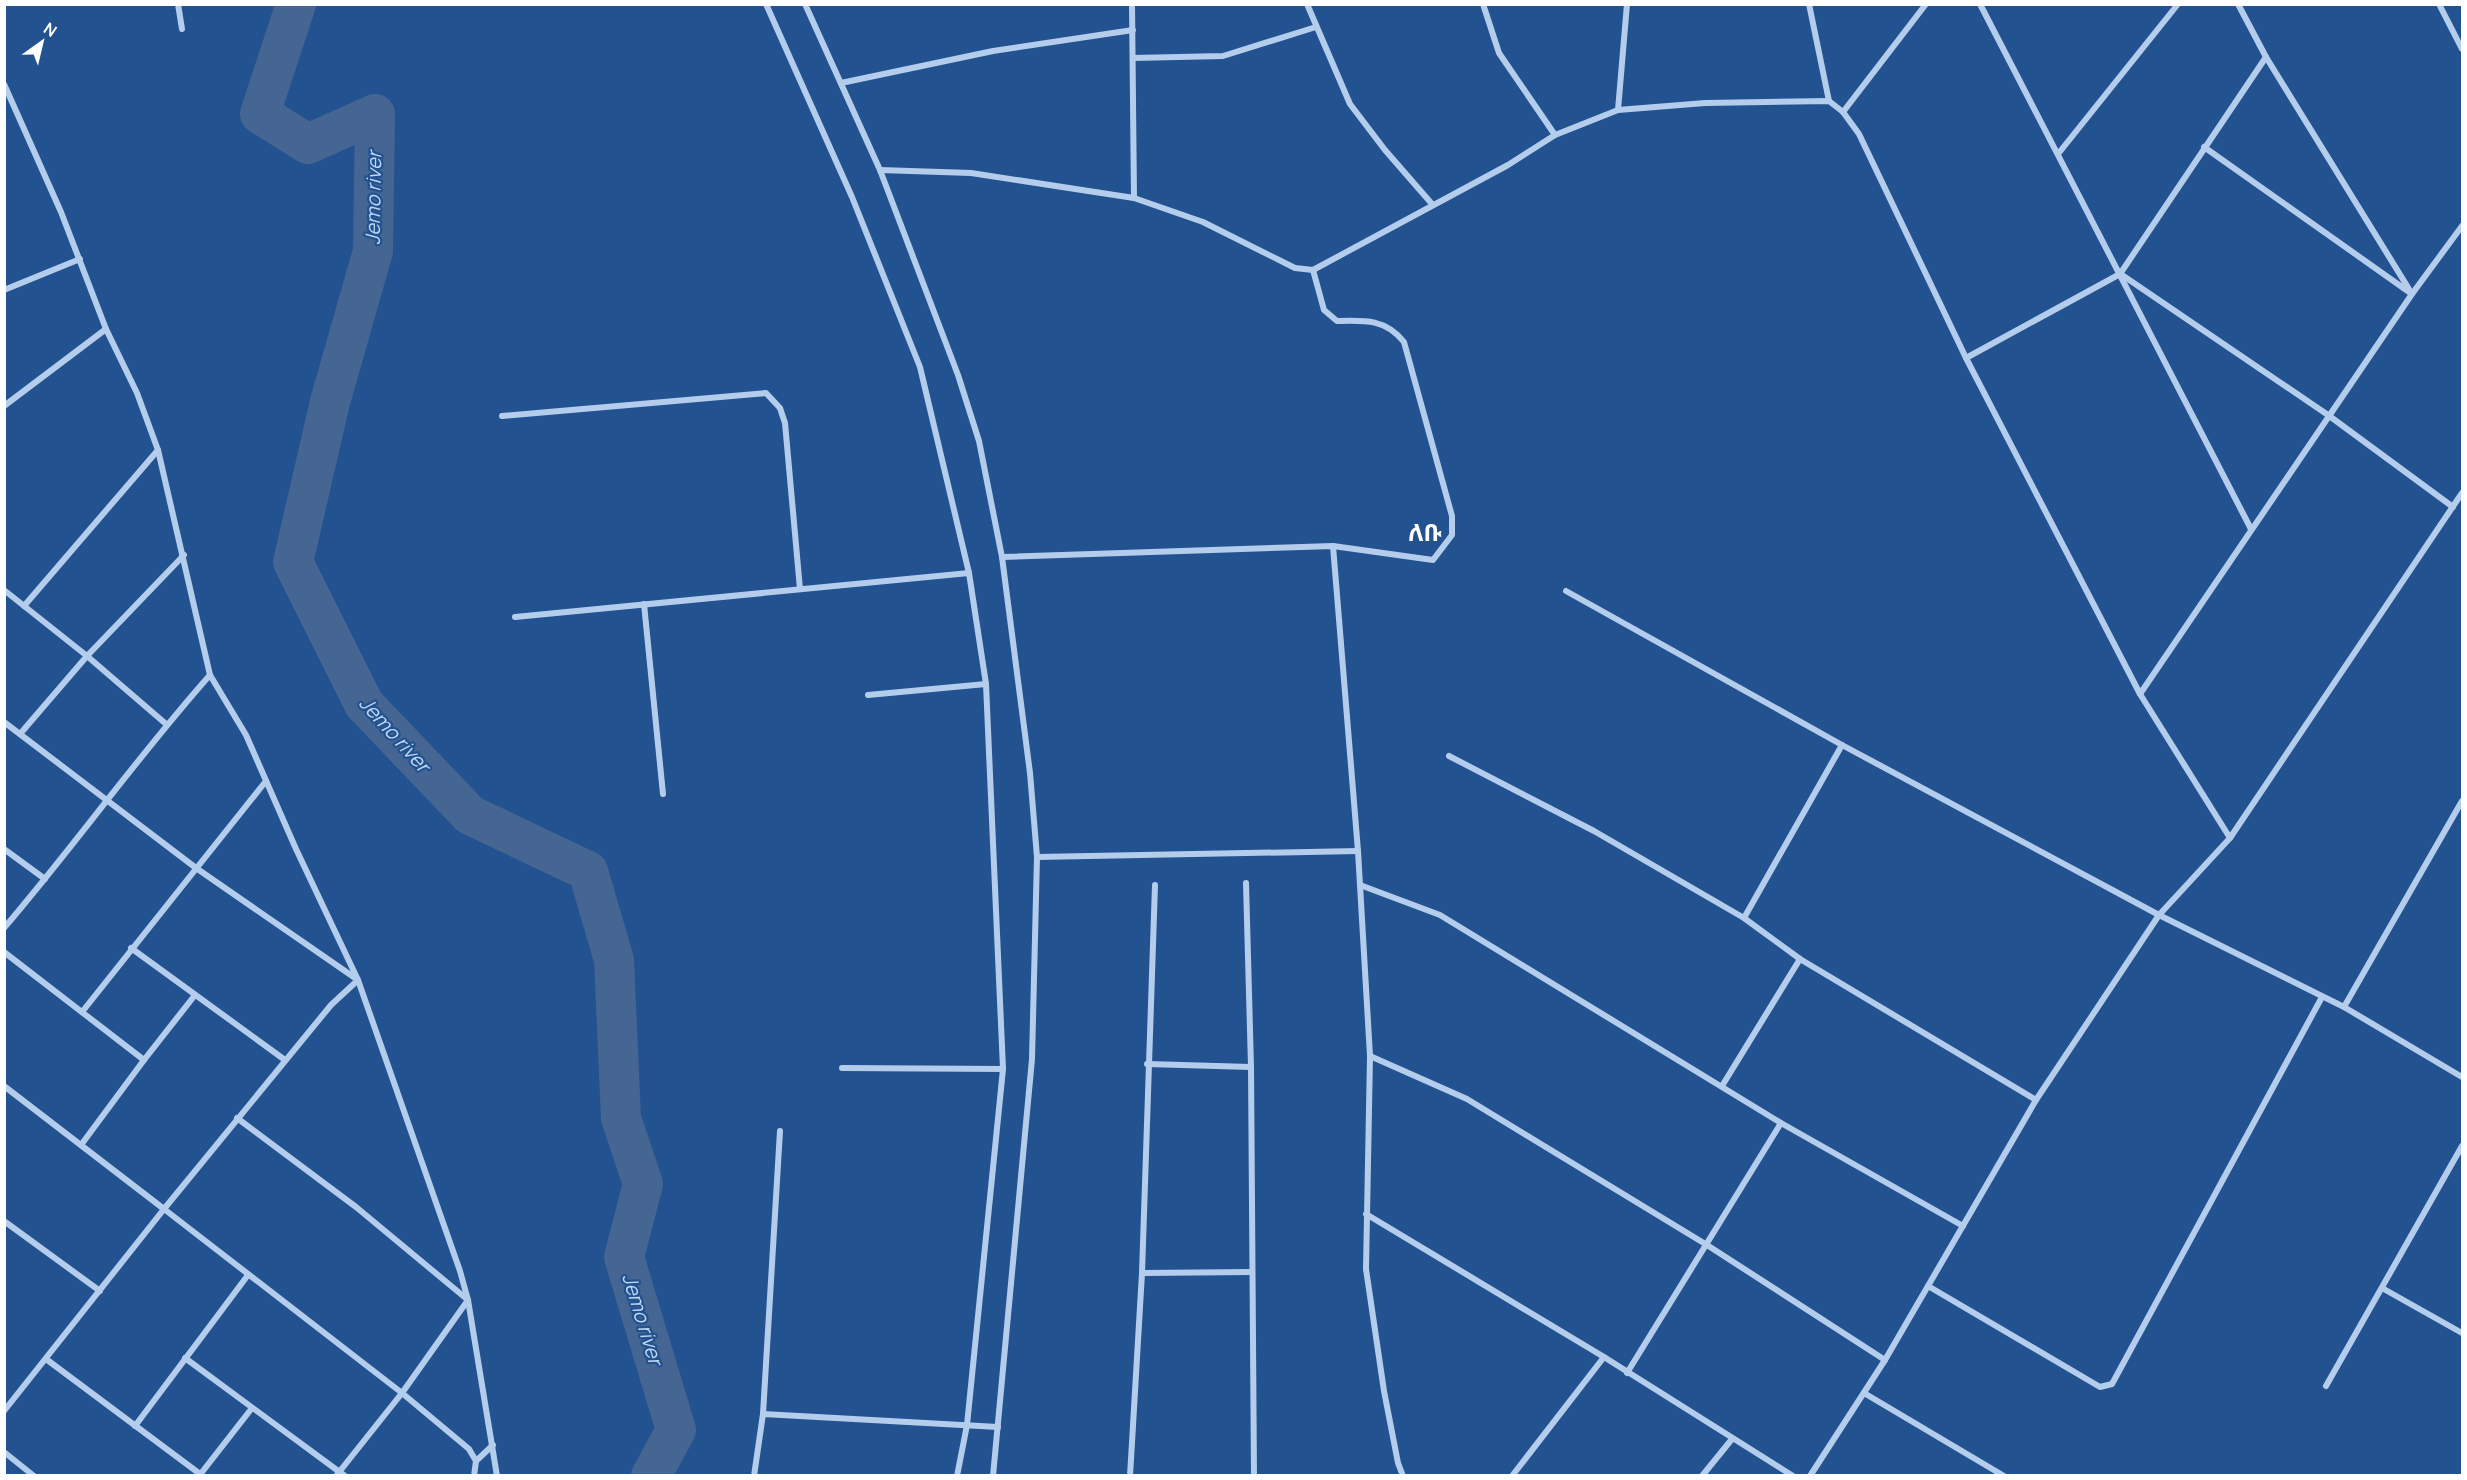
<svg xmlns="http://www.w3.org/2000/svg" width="2467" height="1480" font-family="Manrope,'Noto Sans Ethiopic',sans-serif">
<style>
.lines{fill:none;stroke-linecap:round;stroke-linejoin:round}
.river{stroke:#456692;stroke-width:40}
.minor{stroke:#b4cdec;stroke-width:6}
.labels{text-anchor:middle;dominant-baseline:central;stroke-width:4.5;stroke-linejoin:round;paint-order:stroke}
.water-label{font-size:20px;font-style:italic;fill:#c1d7f3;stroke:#235290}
.district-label{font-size:24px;font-weight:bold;fill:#fff;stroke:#235290}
</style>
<rect width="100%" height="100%" fill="#235290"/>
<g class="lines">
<polyline class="river" points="296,4 260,114 308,144 375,114 373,251 330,402 293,562 364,704 470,815 588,871 614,960 621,1118 643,1184 624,1257 676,1430 651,1476"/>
<g class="minor">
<polyline points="178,4 182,29"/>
<polyline points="766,4 852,197 920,367 969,573 986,684 1003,1069 967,1425 957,1476"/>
<polyline points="805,4 880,170 958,375 979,441 1002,557 1030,773 1037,857 1032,1059 993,1476"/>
<polyline points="1132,4 1134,198"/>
<polyline points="1307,4 1350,104 1385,150 1432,204"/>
<polyline points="1483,4 1499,53 1555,135"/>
<polyline points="1809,4 1829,101"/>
<polyline points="1980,4 2251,529"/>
<polyline points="2238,4 2266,57 2412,294"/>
<polyline points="2439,4 2462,49"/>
<polyline points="1133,58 1223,56 1316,27"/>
<polyline points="841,83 993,51 1133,30"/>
<polyline points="4,84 61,212 106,329"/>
<polyline points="1618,110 1627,4"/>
<polyline points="1843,112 1926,4"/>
<polyline points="2204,147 2409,292"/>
<polyline points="2058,154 2178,4"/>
<polyline points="880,170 971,173 1134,198 1203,222 1295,268 1313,270 1508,165 1555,135 1618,110 1705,103 1829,101 1843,112 1859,134 1966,358 2140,694 2230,838"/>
<path d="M1313,270L1324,310L1337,321C1365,320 1386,319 1404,342L1452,516V535L1433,560L1333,546"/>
<polyline points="2122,275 2328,415 2453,507"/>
<polyline points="4,290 80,259"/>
<polyline points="1966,358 2120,274 2266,57"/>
<polyline points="4,406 106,329 137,393 158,450 210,675 246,735 296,849 358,980 331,1005 164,1209 4,1086"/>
<polyline points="502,416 766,393 780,408 785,423 800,589"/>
<polyline points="1002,557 1333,546 1358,851 1370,1056 1366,1269 1384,1391 1398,1463 1403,1476"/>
<polyline points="4,590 87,656 166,724"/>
<polyline points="1566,591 1842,745 2159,915 2344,1007 2462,1077"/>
<polyline points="644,604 663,794"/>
<polyline points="24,606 158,450"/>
<polyline points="515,617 969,573"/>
<polyline points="2140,694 2412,294 2462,226"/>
<polyline points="868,695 986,684"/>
<polyline points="4,722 196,868 358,980 460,1271 468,1300 497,1476"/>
<polyline points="20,734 87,656 184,555"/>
<polyline points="1449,756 1594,831 1744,918 1800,959 2036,1100"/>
<polyline points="4,849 45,879"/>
<polyline points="1037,857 1358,851"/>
<polyline points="1246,883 1251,1067 1254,1476"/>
<polyline points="1360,885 1440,915 1781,1123 1963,1226"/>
<polyline points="1744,918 1842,745"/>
<path d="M4,928C75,845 138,756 210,675"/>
<polyline points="131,948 285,1060"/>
<polyline points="4,952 144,1060"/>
<polyline points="2344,1007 2462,801"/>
<polyline points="82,1012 266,781"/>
<polyline points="1370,1056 1467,1099 1707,1245 1885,1360"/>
<polyline points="1147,1064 1251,1067"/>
<polyline points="842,1068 1003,1069"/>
<polyline points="1722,1086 1800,959"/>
<polyline points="237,1118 356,1207 468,1300 402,1393 336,1476"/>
<polyline points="81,1145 144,1060 195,995"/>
<polyline points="1366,1214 1604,1357"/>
<polyline points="4,1221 100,1291"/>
<polyline points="1142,1273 1252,1272"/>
<polyline points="1928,1286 2100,1387 2112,1384 2322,997"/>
<polyline points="2382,1288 2462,1333"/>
<polyline points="185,1358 345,1476"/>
<polyline points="46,1359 200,1474"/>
<polyline points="1627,1373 1781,1123"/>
<polyline points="2326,1386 2462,1146"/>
<polyline points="1864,1393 2004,1476"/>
<polyline points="4,1411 164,1209 402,1393 469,1449 476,1461 474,1476"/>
<polyline points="763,1414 998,1427"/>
<polyline points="135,1426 248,1275"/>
<polyline points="4,1452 34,1476"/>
<polyline points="476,1461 493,1445"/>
<polyline points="199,1476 252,1408"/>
<polyline points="754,1476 763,1414 780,1131"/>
<polyline points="1130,1476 1142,1273 1155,885"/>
<polyline points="1512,1476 1604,1357 1793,1476"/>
<polyline points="1702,1476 1732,1439"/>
<polyline points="1810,1476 1885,1360 2036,1100 2159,915 2230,838 2462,493"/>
</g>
</g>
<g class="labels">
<g class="water-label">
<text transform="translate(373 198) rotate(-89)">Jemo river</text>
<text transform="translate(395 734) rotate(48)">Jemo river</text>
<text transform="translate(643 1319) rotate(73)">Jemo river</text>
</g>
<g class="district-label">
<text x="1425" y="531">ለቡ</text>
</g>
</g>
<rect width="2467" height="1480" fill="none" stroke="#ffffff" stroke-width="12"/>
<g transform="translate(42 42) rotate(34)" stroke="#235290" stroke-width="4.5" paint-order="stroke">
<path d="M0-4.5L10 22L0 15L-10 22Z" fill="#ffffff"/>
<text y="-9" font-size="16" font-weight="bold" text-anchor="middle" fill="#ffffff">N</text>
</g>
</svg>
